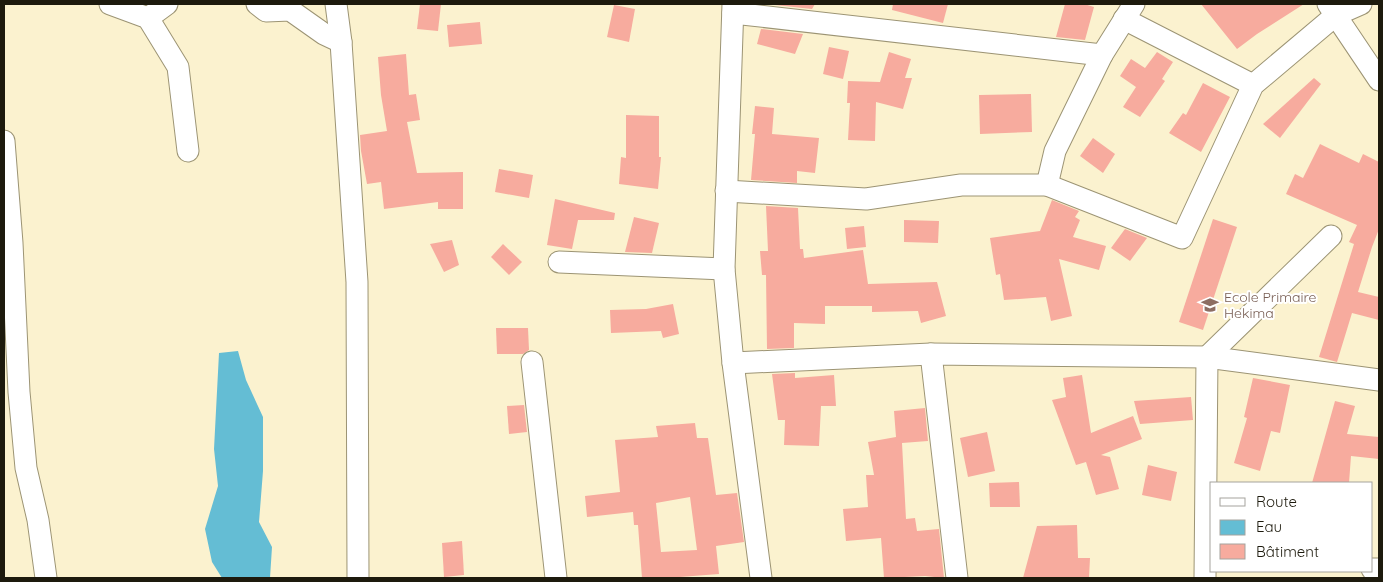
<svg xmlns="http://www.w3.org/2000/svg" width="1383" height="582" font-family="Quicksand,sans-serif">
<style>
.water{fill:#64bdd4}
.building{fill:#f7ab9e;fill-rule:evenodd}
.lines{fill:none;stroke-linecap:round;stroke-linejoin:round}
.minor-casing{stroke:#9c9474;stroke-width:23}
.minor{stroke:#fff;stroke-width:21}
.labels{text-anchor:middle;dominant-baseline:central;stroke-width:4;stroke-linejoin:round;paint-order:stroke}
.education-label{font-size:14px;fill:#785e54;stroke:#fff;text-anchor:start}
</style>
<rect width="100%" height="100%" fill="#fbf2cf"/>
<polygon class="water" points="238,351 246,380 263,417 263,471 259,522 272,547 270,578 222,578 212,562 205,529 218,486 214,449 219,353"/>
<g class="building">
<polygon points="420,4 441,4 438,31 417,29"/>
<polygon points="766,4 815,4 812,9"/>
<polygon points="893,4 948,4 943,23 892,10"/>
<polygon points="1065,4 1084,4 1094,7 1085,40 1056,37"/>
<polygon points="1201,4 1304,4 1257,34 1237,49"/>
<polygon points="614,5 635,9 629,42 607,37"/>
<polygon points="480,22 482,44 449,47 447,25"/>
<polygon points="761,29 803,34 795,54 757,44"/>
<polygon points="829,47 849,51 843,79 823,74"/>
<polygon points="889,52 911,59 905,78 912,78 903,109 876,102 875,141 848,140 850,103 847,103 848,81 880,82"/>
<polygon points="1157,52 1173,62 1162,79 1165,81 1140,117 1123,107 1136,87 1120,76 1131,59 1145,68"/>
<polygon points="406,54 409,95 416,94 420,120 407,122 417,173 463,172 463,209 438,209 438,202 384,209 381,182 367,184 361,151 360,135 387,131 381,95 378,57"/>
<polygon points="1314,78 1321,84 1280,138 1263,124"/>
<polygon points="1203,83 1230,97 1201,152 1169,133 1183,113 1186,115"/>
<polygon points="1031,94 1032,132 980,134 979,95"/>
<polygon points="755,106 774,108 772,134 819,138 815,173 797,171 797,183 751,180 755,134 752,134"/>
<polygon points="626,115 659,116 659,157 661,157 658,189 619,184 621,157 626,158"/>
<polygon points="1093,138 1115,154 1103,173 1080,156"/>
<polygon points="1320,144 1359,163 1363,154 1379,162 1379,229 1372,247 1358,292 1379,297 1379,320 1352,313 1337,362 1319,357 1354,244 1349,242 1357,225 1286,194 1295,174 1303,178"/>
<polygon points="499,169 533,175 529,198 495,192"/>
<polygon points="555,199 615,213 614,220 578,220 572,249 547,245"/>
<polygon points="1052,200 1079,211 1075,217 1080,220 1073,237 1106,246 1099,270 1059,259 1072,316 1051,321 1046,297 1004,300 1000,274 996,275 990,238 1040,231"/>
<polygon points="766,206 798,208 800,249 803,249 804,258 863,250 868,284 937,282 946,316 921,323 918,311 872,312 872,306 825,306 825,324 794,323 794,348 767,349 766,275 762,275 760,251 768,251"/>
<polygon points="634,217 659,223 652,253 625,252"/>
<polygon points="1213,219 1237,227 1203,330 1179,322"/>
<polygon points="904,220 939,221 938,243 904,242"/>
<polygon points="864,226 866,247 847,249 845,228"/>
<polygon points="1125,229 1147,238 1130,261 1111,248"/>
<polygon points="452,240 459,265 444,272 430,244"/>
<polygon points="503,244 522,262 509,275 491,257"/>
<polygon points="673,304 679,334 663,338 661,331 611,333 610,310 646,309"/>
<polygon points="496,328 528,328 529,350 523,354 497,354"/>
<polygon points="795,373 795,378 834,375 836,406 821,406 819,446 784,445 785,420 778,420 772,374"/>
<polygon points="1082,375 1091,433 1133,416 1142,439 1101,455 1110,457 1119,489 1096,495 1086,462 1076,465 1052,400 1066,397 1063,378"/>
<polygon points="1253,378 1290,385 1280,433 1271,431 1260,471 1234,463 1247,418 1244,417"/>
<polygon points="1191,397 1193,420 1140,424 1134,401"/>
<polygon points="1335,401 1355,406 1347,434 1379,437 1379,459 1351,456 1349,483 1312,483"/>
<polygon points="524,405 527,432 509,434 507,406"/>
<polygon points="925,408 928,441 902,443 906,519 915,518 917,531 939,529 944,578 925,576 884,578 881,538 846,541 843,509 868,507 866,475 874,475 868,442 896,437 894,411"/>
<path d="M695,423L697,438H708L716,495L737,493L744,542L716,546L719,574L667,578H642L638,525H634L633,512L587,517L585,496L620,492L615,440L658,437L656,426ZM690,497L697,550L661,552L656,503Z"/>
<polygon points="987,432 995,471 968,477 960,438"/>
<polygon points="1148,465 1177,472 1171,501 1142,495"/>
<polygon points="1019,482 1020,507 990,507 989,483"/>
<polygon points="1077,525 1078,558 1090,558 1089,578 1023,578 1037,526"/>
<polygon points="462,541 464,575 444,577 442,543"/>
</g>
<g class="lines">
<g class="minor-casing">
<g id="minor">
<polyline points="110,4 148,18 178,67 188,151"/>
<polyline points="257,4 266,11 290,10 324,34 341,42"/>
<polyline points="336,4 341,42 357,282 358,578"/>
<polyline points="733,4 724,269 733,363 761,578"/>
<polyline points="1328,4 1379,80"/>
<polyline points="733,13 1102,55"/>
<polyline points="148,18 167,4"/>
<polyline points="1124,19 1253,85"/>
<polyline points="4,141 12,243 19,392 26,468 38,520 46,578"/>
<polyline points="1047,185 1055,151 1102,55 1134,4"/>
<polyline points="726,191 866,199 961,185 1047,185 1182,238 1253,85 1336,15 1361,4"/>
<polyline points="559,262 724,269"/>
<polyline points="931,354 957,578"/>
<polyline points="532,362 556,578"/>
<polyline points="733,363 931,354 1207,357 1379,380"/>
<polyline points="1372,569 1379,569"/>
<polyline points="1205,578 1207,357 1331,236"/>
</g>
</g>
<use href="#minor" class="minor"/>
</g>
<defs>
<g id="school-bare" transform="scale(1.35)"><path d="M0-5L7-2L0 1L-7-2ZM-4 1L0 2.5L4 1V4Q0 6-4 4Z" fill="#8d6e63" stroke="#fff" stroke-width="2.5" paint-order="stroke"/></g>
</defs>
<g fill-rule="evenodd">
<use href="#school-bare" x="1210" y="305"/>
</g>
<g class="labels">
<g class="education-label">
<text x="1224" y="297">Ecole Primaire<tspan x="1224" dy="16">Hekima</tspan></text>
</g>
</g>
<rect width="1383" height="582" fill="none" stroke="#1d1a0d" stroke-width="10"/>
<rect x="1210" y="482" width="162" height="90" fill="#ffffff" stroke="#a5a39e"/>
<rect x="1220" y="498" width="25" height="8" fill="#ffffff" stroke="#a5a39e"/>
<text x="1256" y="507" font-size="15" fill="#1d1a0d">Route</text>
<rect x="1220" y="520" width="25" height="15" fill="#64bdd4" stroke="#a5a39e"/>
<text x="1256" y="532" font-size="15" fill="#1d1a0d">Eau</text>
<rect x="1220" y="544" width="25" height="15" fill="#f7ab9e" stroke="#a5a39e"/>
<text x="1256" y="557" font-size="15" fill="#1d1a0d">Bâtiment</text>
</svg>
